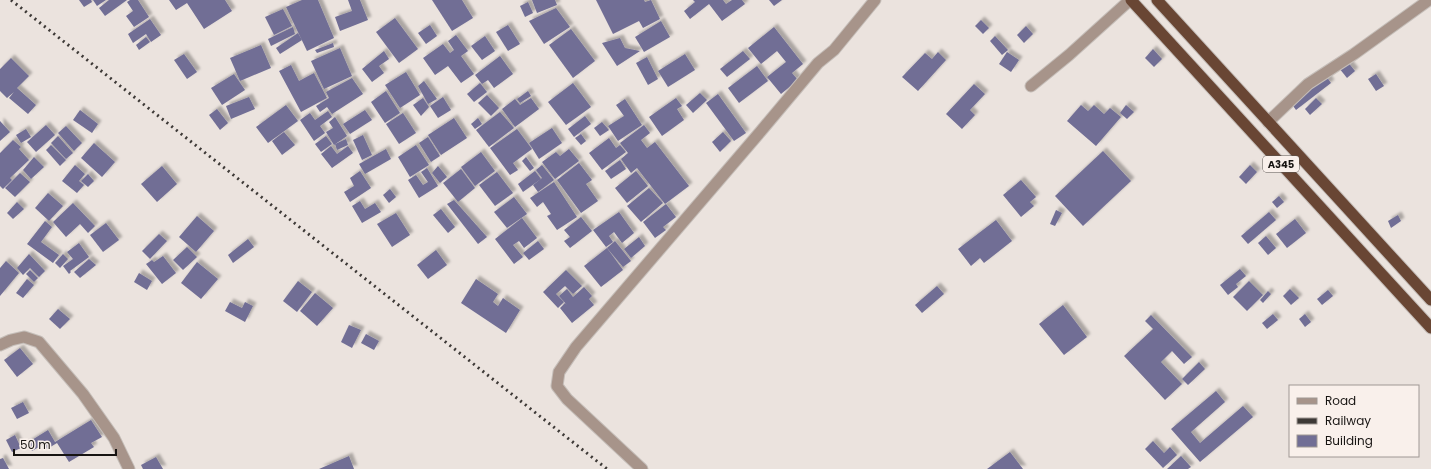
<svg xmlns="http://www.w3.org/2000/svg" width="1431" height="469" font-family="Poppins,sans-serif">
<style>
.building{fill:#716e95;filter:url(#shadow)}
.lines{fill:none;stroke-linecap:round;stroke-linejoin:round}
.minor-casing{stroke:#c5beb9;stroke-width:13}
.trunk-casing{stroke:#c5beb9;stroke-width:13}
.minor{stroke:#a7948a;stroke-width:11}
.trunk{stroke:#694634;stroke-width:11}
.rail{stroke:#3d3936;stroke-width:3;stroke-dasharray:2 4;stroke-linecap:butt}
.labels{text-anchor:middle;dominant-baseline:central;stroke-width:3;stroke-linejoin:round;paint-order:stroke}
.shield{fill:#f9f0eb;stroke:#5b5653;stroke-width:1}
.shield-label{font-size:10px;font-weight:bold;fill:#171412}
</style>
<defs>
<filter id="shadow"><feDropShadow dx="3.5" dy="-3.5" stdDeviation="1" flood-color="#0004"/></filter>
</defs>
<rect width="100%" height="100%" fill="#ebe3de"/>
<g class="building">
<polygon points="79,0 91,0 92,2 84,7"/>
<polygon points="93,0 106,0 97,6"/>
<polygon points="109,0 127,0 105,16 99,8"/>
<polygon points="130,0 138,0 149,17 134,27 126,16 133,11 127,2"/>
<polygon points="169,0 225,0 232,11 204,29 187,3 176,10"/>
<polygon points="302,0 318,0 334,38 307,51 286,7"/>
<polygon points="348,0 360,0 368,20 340,31 335,17 352,11"/>
<polygon points="432,0 462,0 473,18 452,31"/>
<polygon points="532,0 555,0 557,5 537,13"/>
<polygon points="596,0 644,0 645,2 651,0 660,19 643,28 639,21 613,34"/>
<polygon points="693,0 723,0 726,4 732,0 742,0 745,4 722,21 709,4 690,19 684,11 695,2"/>
<polygon points="769,0 782,0 774,6"/>
<polygon points="528,2 533,13 525,17 520,6"/>
<polygon points="556,8 570,27 544,44 529,21"/>
<polygon points="283,9 292,26 274,35 265,17"/>
<polygon points="395,18 418,49 399,63 376,32"/>
<polygon points="150,19 161,35 151,42 146,34 133,43 128,34"/>
<polygon points="981,20 989,28 983,34 975,26"/>
<polygon points="661,21 670,37 644,52 635,37"/>
<polygon points="430,25 437,36 426,44 418,33"/>
<polygon points="508,25 520,44 508,51 496,32"/>
<polygon points="1026,26 1033,34 1024,43 1017,35"/>
<polygon points="293,27 295,34 271,46 268,39"/>
<polygon points="774,27 803,64 792,73 798,80 781,94 767,77 786,62 777,51 761,64 748,48"/>
<polygon points="571,29 595,61 573,78 549,45"/>
<polygon points="298,33 302,40 280,54 276,48"/>
<polygon points="456,35 468,51 461,56 474,74 461,83 448,66 435,75 423,58 443,44 450,53 454,50 448,41"/>
<polygon points="485,36 495,51 482,60 471,46"/>
<polygon points="995,36 1008,50 1002,55 990,41"/>
<polygon points="146,37 150,42 139,50 136,45"/>
<polygon points="620,38 625,48 640,51 617,66 602,43"/>
<polygon points="333,43 334,47 317,53 315,50"/>
<polygon points="261,45 271,68 240,81 230,58"/>
<polygon points="340,48 352,76 324,89 311,61"/>
<polygon points="1153,49 1162,59 1154,67 1145,58"/>
<polygon points="384,51 389,59 379,66 384,73 372,82 362,69"/>
<polygon points="743,51 750,59 727,77 720,69"/>
<polygon points="938,52 946,60 918,91 902,77 925,53 932,59"/>
<polygon points="1007,52 1019,60 1011,72 999,64"/>
<polygon points="184,54 197,72 187,79 174,60"/>
<polygon points="685,54 695,70 668,87 658,71"/>
<polygon points="500,56 513,74 494,88 488,80 482,84 475,75"/>
<polygon points="647,57 658,79 648,85 636,63"/>
<polygon points="11,58 29,76 17,88 36,105 28,114 9,98 14,92 7,98 0,91 0,69"/>
<polygon points="1347,61 1355,71 1347,78 1339,68"/>
<polygon points="291,65 299,81 314,73 327,98 301,112 279,71"/>
<polygon points="757,66 768,81 739,103 728,88"/>
<polygon points="406,72 420,95 400,108 385,85"/>
<polygon points="234,74 245,90 222,105 211,88"/>
<polygon points="1376,74 1384,86 1376,91 1368,79"/>
<polygon points="1326,76 1331,83 1296,110 1291,103"/>
<polygon points="352,78 363,94 332,114 327,107 320,112 316,106 329,98 326,92"/>
<polygon points="424,81 437,99 428,104 418,86"/>
<polygon points="480,83 487,92 474,102 467,94"/>
<polygon points="573,83 591,107 566,125 548,102"/>
<polygon points="974,84 985,94 970,110 975,115 962,129 946,114"/>
<polygon points="386,91 400,113 385,123 371,102"/>
<polygon points="528,91 531,96 520,103 517,99"/>
<polygon points="700,93 707,100 693,113 686,105"/>
<polygon points="718,94 746,133 734,141 706,103"/>
<polygon points="487,95 499,108 491,116 478,103"/>
<polygon points="249,97 255,109 231,119 226,106"/>
<polygon points="443,97 451,110 438,118 430,106"/>
<polygon points="423,98 429,107 421,116 413,105"/>
<polygon points="531,98 539,109 515,127 502,109 515,99 520,105"/>
<polygon points="676,98 682,106 677,109 684,120 662,136 649,117"/>
<polygon points="1316,98 1322,104 1310,115 1305,109"/>
<polygon points="625,99 642,125 618,141 608,126 624,116 616,105"/>
<polygon points="286,105 298,121 268,143 256,127"/>
<polygon points="1081,105 1088,111 1094,105 1104,114 1110,108 1121,117 1096,146 1067,121"/>
<polygon points="1126,105 1134,112 1127,119 1120,113"/>
<polygon points="217,109 228,123 220,130 209,115"/>
<polygon points="80,110 98,124 92,133 73,120"/>
<polygon points="365,110 372,120 350,134 343,124"/>
<polygon points="328,111 332,117 320,126 325,133 314,141 300,120 310,113 315,120"/>
<polygon points="500,112 514,128 489,147 476,130"/>
<polygon points="403,113 416,133 399,144 386,124"/>
<polygon points="585,116 591,124 574,137 568,129"/>
<polygon points="335,117 347,136 334,145 326,132 333,128 329,122"/>
<polygon points="454,118 467,138 441,155 428,135"/>
<polygon points="478,118 482,124 475,129 471,124"/>
<polygon points="0,121 10,132 0,141"/>
<polygon points="602,122 609,130 600,136 594,128"/>
<polygon points="46,125 55,135 36,152 27,142"/>
<polygon points="644,125 650,133 641,140 647,148 655,142 689,186 665,204 637,168 631,173 621,159 628,153 620,143"/>
<polygon points="66,126 82,143 74,151 58,133"/>
<polygon points="552,128 562,143 539,159 529,143"/>
<polygon points="26,129 31,137 21,143 16,135"/>
<polygon points="517,129 532,149 513,163 518,170 510,175 490,148"/>
<polygon points="284,132 295,145 282,155 272,141"/>
<polygon points="723,132 731,141 720,152 712,142"/>
<polygon points="581,134 586,141 581,145 575,138"/>
<polygon points="363,135 372,155 362,160 353,140"/>
<polygon points="58,136 73,153 66,159 51,143"/>
<polygon points="326,136 332,144 321,152 315,144"/>
<polygon points="428,137 440,156 431,162 419,143"/>
<polygon points="609,138 616,148 620,145 626,152 602,170 589,153"/>
<polygon points="346,139 348,145 337,150 335,144"/>
<polygon points="13,140 21,147 19,149 29,160 10,178 12,180 3,189 0,186 0,153"/>
<polygon points="94,143 115,162 102,177 81,158"/>
<polygon points="51,145 66,160 60,166 46,150"/>
<polygon points="416,145 429,165 410,177 398,157"/>
<polygon points="331,146 337,154 348,146 353,153 332,168 321,154"/>
<polygon points="386,149 391,159 365,174 359,164"/>
<polygon points="569,149 579,161 555,179 542,162 556,152 560,156"/>
<polygon points="1103,151 1131,181 1083,226 1055,196"/>
<polygon points="481,152 495,171 475,186 461,167"/>
<polygon points="34,157 44,167 31,179 23,170"/>
<polygon points="526,157 534,168 530,171 522,161"/>
<polygon points="620,160 626,169 611,179 605,171"/>
<polygon points="579,163 592,180 586,184 598,201 581,213 557,180"/>
<polygon points="75,165 85,174 79,181 84,185 77,193 62,181"/>
<polygon points="542,165 554,180 538,192 533,185 542,178 536,170"/>
<polygon points="1250,165 1257,172 1246,184 1239,177"/>
<polygon points="162,166 177,184 157,202 141,184"/>
<polygon points="438,166 447,177 440,183 432,173"/>
<polygon points="427,168 438,186 419,198 408,180 416,175 423,185 428,182 421,172"/>
<polygon points="461,169 475,188 458,202 443,183"/>
<polygon points="360,171 371,188 350,202 344,192 354,186 350,178"/>
<polygon points="535,171 541,179 523,192 518,184"/>
<polygon points="636,171 648,186 627,203 615,188"/>
<polygon points="497,172 513,193 495,206 479,185"/>
<polygon points="20,173 30,182 15,197 5,188"/>
<polygon points="88,174 94,181 88,187 81,181"/>
<polygon points="1021,180 1036,197 1030,202 1034,206 1021,217 1003,195"/>
<polygon points="554,182 577,217 557,230 547,216 551,214 543,202 537,207 530,198"/>
<polygon points="649,188 663,203 641,222 627,206"/>
<polygon points="390,189 396,197 389,203 383,195"/>
<polygon points="48,193 63,206 49,221 35,208"/>
<polygon points="1279,196 1284,202 1277,208 1272,202"/>
<polygon points="514,197 527,214 507,228 494,212"/>
<polygon points="454,200 487,237 478,244 447,204"/>
<polygon points="360,201 365,209 375,203 381,212 362,223 352,206"/>
<polygon points="17,202 24,209 13,219 7,213"/>
<polygon points="73,203 95,226 88,233 80,224 66,237 53,222"/>
<polygon points="666,204 676,217 663,227 666,230 655,238 643,222"/>
<polygon points="441,209 455,227 448,233 433,215"/>
<polygon points="1056,210 1062,213 1055,226 1050,224"/>
<polygon points="619,212 634,233 622,243 614,232 609,236 613,242 606,247 593,230"/>
<polygon points="1269,212 1276,220 1248,244 1241,236"/>
<polygon points="396,213 410,235 392,247 377,224"/>
<polygon points="1398,215 1401,221 1391,228 1388,221"/>
<polygon points="197,216 214,231 196,252 179,237"/>
<polygon points="581,217 592,231 570,248 564,241 570,237 564,230"/>
<polygon points="522,218 537,238 524,248 519,241 513,245 523,257 514,264 495,239"/>
<polygon points="1295,219 1306,233 1287,248 1276,234"/>
<polygon points="996,220 1012,241 984,263 980,258 971,266 958,249"/>
<polygon points="45,221 52,227 41,242 59,255 53,263 27,244"/>
<polygon points="106,223 119,240 103,252 90,235"/>
<polygon points="159,234 167,241 150,259 142,251"/>
<polygon points="1266,236 1276,248 1268,255 1258,243"/>
<polygon points="639,237 645,246 631,258 624,249"/>
<polygon points="248,239 254,247 233,263 228,255"/>
<polygon points="538,241 544,249 529,260 523,253"/>
<polygon points="615,241 631,261 623,267 607,248"/>
<polygon points="79,243 89,257 70,271 71,272 69,274 63,266 73,259 67,252"/>
<polygon points="187,247 197,257 183,270 173,260"/>
<polygon points="607,248 623,270 601,287 584,266"/>
<polygon points="436,250 447,265 428,279 417,265"/>
<polygon points="29,254 45,271 39,277 30,268 23,275 17,268"/>
<polygon points="63,254 68,259 60,268 55,263"/>
<polygon points="163,256 176,273 162,284 146,264 152,260 154,262"/>
<polygon points="89,259 96,265 80,278 74,272"/>
<polygon points="6,261 19,273 0,296 0,268"/>
<polygon points="197,262 218,279 201,299 181,283"/>
<polygon points="1240,269 1246,276 1236,284 1238,287 1228,295 1220,285"/>
<polygon points="30,270 38,278 34,282 26,274"/>
<polygon points="566,270 582,286 573,294 565,286 556,294 564,302 558,308 543,292"/>
<polygon points="139,273 152,281 147,290 134,282"/>
<polygon points="27,279 34,285 23,298 16,293"/>
<polygon points="476,279 498,294 493,302 498,306 503,298 520,310 506,333 461,303"/>
<polygon points="298,281 312,292 297,312 283,301"/>
<polygon points="1249,281 1263,295 1247,311 1233,297"/>
<polygon points="937,286 944,294 922,313 915,305"/>
<polygon points="584,287 592,296 589,299 594,305 572,323 560,308 565,303 567,305 559,296 567,289 573,297"/>
<polygon points="1290,289 1299,298 1291,305 1283,296"/>
<polygon points="1328,290 1333,296 1322,305 1317,299"/>
<polygon points="1268,291 1271,294 1263,303 1260,300"/>
<polygon points="315,293 333,308 317,326 300,311"/>
<polygon points="230,302 242,308 245,302 253,306 245,322 225,311"/>
<polygon points="1063,305 1087,337 1064,355 1039,324"/>
<polygon points="58,309 70,319 60,329 49,319"/>
<polygon points="1273,314 1278,320 1267,329 1262,323"/>
<polygon points="1305,314 1311,322 1305,327 1299,319"/>
<polygon points="1151,315 1192,357 1184,364 1172,351 1161,362 1182,384 1165,400 1124,356 1153,329 1145,321"/>
<polygon points="349,325 361,330 352,348 341,342"/>
<polygon points="366,334 379,341 374,350 361,343"/>
<polygon points="20,348 33,364 17,377 4,360"/>
<polygon points="1199,362 1205,369 1188,385 1182,379"/>
<polygon points="1216,391 1225,402 1191,432 1200,443 1243,406 1253,417 1200,462 1171,429"/>
<polygon points="23,402 29,413 17,419 11,408"/>
<polygon points="91,420 102,437 91,443 94,447 69,462 57,443 47,449 44,444 32,451 27,443 48,430 55,442"/>
<polygon points="15,435 21,448 12,452 6,440"/>
<polygon points="1153,441 1164,453 1170,447 1177,455 1163,468 1145,449"/>
<polygon points="1010,452 1023,469 987,469"/>
<polygon points="349,456 354,469 319,469"/>
<polygon points="1181,456 1191,467 1188,469 1167,469"/>
<polygon points="156,457 163,469 143,469 141,465"/>
<polygon points="3,458 9,469 0,469 0,459"/>
</g>
<g class="lines">
<g class="minor-casing">
<g id="minor">
<polyline points="1031,86 1069,55 1130,0"/>
<polyline points="1268,122 1308,84 1354,54 1429,0"/>
<polyline points="0,345 11,340 24,337 39,342 83,394 114,438 129,469"/>
<polyline points="642,469 567,399 557,386 559,372 576,347 761,131 818,63 834,50 875,0"/>
</g>
</g>
<g class="trunk-casing">
<g id="trunk">
<polyline points="1131,0 1431,328"/>
<polyline points="1157,0 1431,300"/>
</g>
</g>
<use href="#minor" class="minor"/>
<use href="#trunk" class="trunk"/>
<polyline class="rail" points="11,0 607,469"/>
</g>
<g class="labels">
<rect class="shield" x="1263" y="156" width="36" height="16" rx="3"/>
<g class="shield-label">
<text x="1281" y="164">A345</text>
</g>
</g>
<rect x="1289" y="385" width="130" height="72" fill="#f9f0eb" stroke="#9f9894"/>
<rect x="1297" y="398" width="20" height="6" fill="#a7948a" stroke="#9f9894"/>
<text x="1325" y="405" font-size="12" fill="#171412">Road</text>
<rect x="1297" y="418" width="20" height="6" fill="#3d3936" stroke="#9f9894"/>
<text x="1325" y="425" font-size="12" fill="#171412">Railway</text>
<rect x="1297" y="435" width="20" height="12" fill="#716e95" stroke="#9f9894"/>
<text x="1325" y="445" font-size="12" fill="#171412">Building</text>
<path d="M14 449v6h102v-6" fill="none" stroke="#171412" stroke-width="2"/>
<text x="20" y="449" font-size="12" fill="#171412" stroke="#f9f0eb" stroke-width="3" paint-order="stroke">50 m</text>
</svg>
